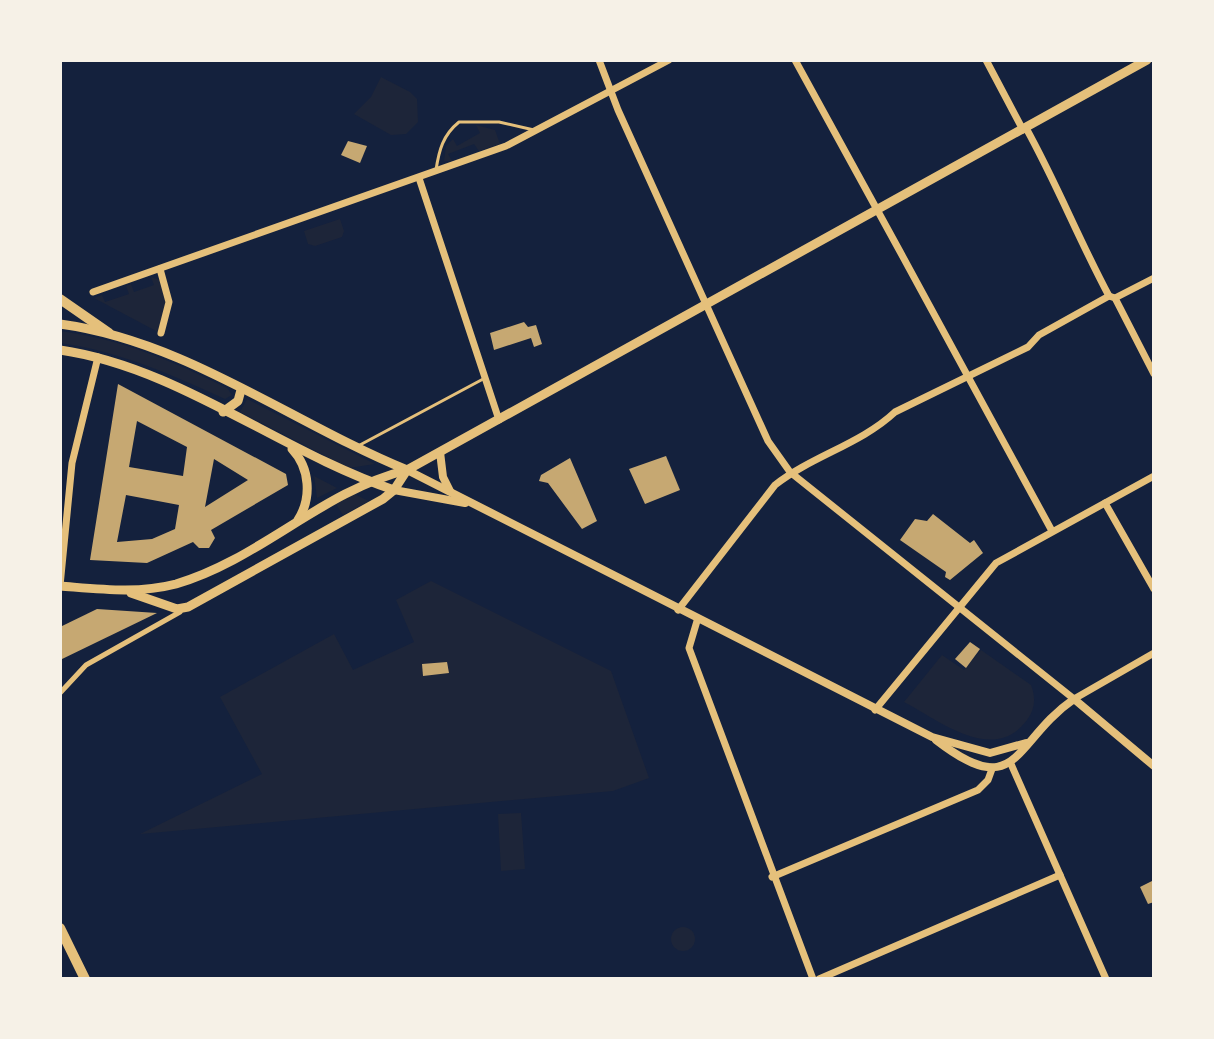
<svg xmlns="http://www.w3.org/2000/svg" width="1214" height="1039" font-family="Roboto,sans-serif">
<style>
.green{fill:#1d2539}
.building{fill:#c6a872;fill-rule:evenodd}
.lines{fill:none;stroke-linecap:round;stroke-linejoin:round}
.service{stroke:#e5c07b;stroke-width:3}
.pedestrian{stroke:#e5c07b;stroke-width:5}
.minor{stroke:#e5c07b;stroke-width:7}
.tertiary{stroke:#e5c07b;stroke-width:8}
.secondary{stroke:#e5c07b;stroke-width:9}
.primary{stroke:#e5c07b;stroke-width:10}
</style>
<rect width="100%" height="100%" fill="#14213d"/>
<g class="green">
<polygon points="381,77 410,92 417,99 418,122 406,134 391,135 354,114 371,97"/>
<polygon points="476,125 495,130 500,144 479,151 474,144 448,154 452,161 444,161 446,146 453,139 457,146 480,133"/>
<polygon points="340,219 344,231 342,237 315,246 308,244 304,231"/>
<polygon points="151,277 160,280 166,303 158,332 94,298 102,295 105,302 129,294 126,286 131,284 134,292 154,285"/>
<path d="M60,331C121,339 173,361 227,388L232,395L225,399C172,375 119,351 60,343Z"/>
<polygon points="247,399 375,464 349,468 240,412"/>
<polygon points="314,476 337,488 317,498"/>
<polygon points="354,494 369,501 343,515 336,504"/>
<polygon points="431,581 611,671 649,778 613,791 140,834 262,774 220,697 334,634 353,670 414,642 396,600"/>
<path d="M981,650L1031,685C1036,698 1035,709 1027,720C994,765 940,721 904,702L942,655L964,670Z"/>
<polygon points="521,813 525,869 501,871 498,814"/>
<circle cx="683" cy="939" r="12"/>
</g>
<g class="building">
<polygon points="348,141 367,146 360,163 341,155"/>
<polygon points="524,322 528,327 536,325 542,344 534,347 531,338 494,350 490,333"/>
<path d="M118,384L286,474L288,485L211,530L215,538L209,548H199L193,542L147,563L90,560ZM137,421L187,447L183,476L129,467ZM214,459L248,480L205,507ZM126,495L179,505L175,529L152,539L117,542Z"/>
<polygon points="666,456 680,490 645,504 629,469"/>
<polygon points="570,458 597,521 582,529 548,483 539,481 541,475"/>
<polygon points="933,514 970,543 974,540 983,553 950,580 945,577 946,572 900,540 915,519 927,521"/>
<polygon points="97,609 157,613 60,660 60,627"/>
<polygon points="970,642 980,649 966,668 955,659"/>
<polygon points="447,662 449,673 423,676 422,664"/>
<polygon points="1154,880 1154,902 1148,904 1140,887"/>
</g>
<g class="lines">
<g class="service">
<path d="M436,170C439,150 443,135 459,122H499L534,130"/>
<polyline points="358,446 485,378"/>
</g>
<polyline class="pedestrian" points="60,693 86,665 180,612"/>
<g class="minor">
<polyline points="599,60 618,110 768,441 790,472 1074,699 1154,653"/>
<path d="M795,60C881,217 967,373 1052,531"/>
<polyline points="986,60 1023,130"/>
<path d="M1026,128C1057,184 1079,240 1109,296L1115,298L1154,374"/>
<polyline points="419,178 499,420"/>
<polyline points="160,269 169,302 161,333"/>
<polyline points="93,292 506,146 669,60"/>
<polyline points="1115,298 1154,278"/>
<polyline points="1105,503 1154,589"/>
<polyline points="60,586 72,463 98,357"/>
<path d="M678,610L775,485C812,456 861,444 895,412L1028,347L1039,335L1109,296"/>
<polyline points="697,621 689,648 813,979"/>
<polyline points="875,710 996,563 1154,476"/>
<polyline points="1011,764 1106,979"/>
<polyline points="772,877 978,790 988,780 992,769"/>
<polyline points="819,979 1060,875"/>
</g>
<g class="tertiary">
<polyline points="440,452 443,477 450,491"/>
<polyline points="407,470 932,737 990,753 1026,743"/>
<polyline points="394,490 465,503"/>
<path d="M936,740C1019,804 1013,741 1074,699L1154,766"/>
</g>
<g class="secondary">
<path d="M60,324C186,341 292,423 407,470"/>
<path d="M60,350C178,367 281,452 394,490"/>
<polyline points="223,412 238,401 241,390"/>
<path d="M292,449C310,468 312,498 298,520"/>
<path d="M60,586C99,589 138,594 176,584C259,560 322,491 407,470L1147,60"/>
<polyline points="131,593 177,609 188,607 383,499 394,490 407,470"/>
</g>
<g class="primary">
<polyline points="60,299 109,333"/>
<polyline points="60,928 85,979"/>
</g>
</g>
<rect width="1214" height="1039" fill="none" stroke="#f6f1e7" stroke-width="124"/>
</svg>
